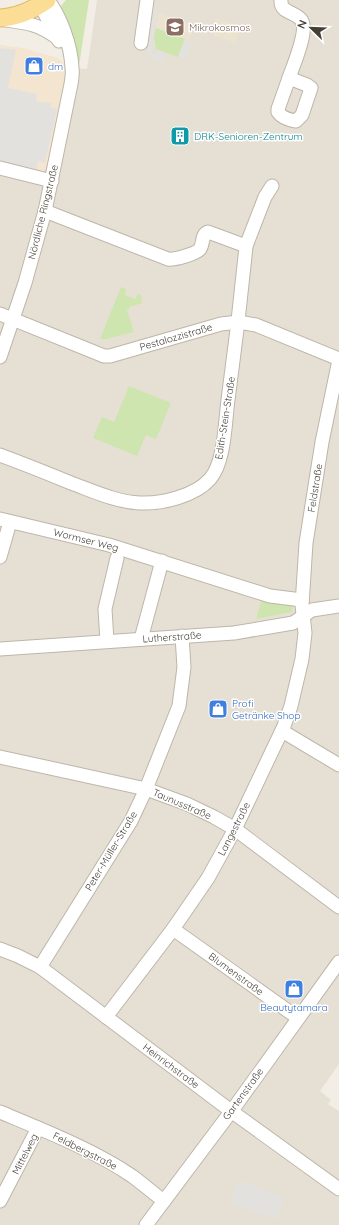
<svg xmlns="http://www.w3.org/2000/svg" width="339" height="1225" font-family="Quicksand,sans-serif">
<style>
.residential{fill:#e6e0d4}
.commercial{fill:#f4e5d1}
.education{fill:#ebe3d0}
.green{fill:#cee5af}
.parking{fill:#e3e1de}
.lines{fill:none;stroke-linecap:round;stroke-linejoin:round}
.minor-casing{stroke:#bdb6a9;stroke-width:15}
.major-casing{stroke:#dfba67;stroke-width:19}
.minor{stroke:#fff;stroke-width:13}
.major{stroke:#fbdd96;stroke-width:17}
.labels{text-anchor:middle;dominant-baseline:central;stroke-width:3;stroke-linejoin:round;paint-order:stroke}
.education-label{font-size:10px;fill:#785e54;stroke:#fff;text-anchor:start}
.shop-label{font-size:10px;fill:#366cbe;stroke:#fff;text-anchor:start}
.culture-label{font-size:10px;fill:#0d838f;stroke:#fff;text-anchor:start}
.street-label{font-size:10px;fill:#453e35;stroke:#fff}
</style>
<rect width="100%" height="100%" fill="#f2eee6"/>
<polygon class="residential" points="97,0 339,0 339,1064 320,1091 331,1100 328,1104 339,1111 339,1225 0,1225 0,162 44,171 67,68 87,69"/>
<polygon class="commercial" points="0,45 23,48 58,58 67,68 67,84 50,164 44,171 0,162"/>
<g class="education">
<polygon points="159,13 195,25 189,41 156,28"/>
<polygon points="216,18 241,27 235,43 213,35 214,31 211,30"/>
</g>
<g class="green">
<polygon points="66,0 89,0 79,66 77,65 61,6"/>
<polygon points="156,28 185,39 178,57 156,49 154,37"/>
<polygon points="121,287 126,289 125,295 135,299 138,294 142,296 141,300 143,303 129,307 129,309 127,310 134,332 106,339 100,339"/>
<polygon points="129,386 171,403 156,439 146,435 137,456 93,438 102,417 114,422"/>
<polygon points="262,598 293,602 292,612 256,619"/>
</g>
<g class="parking">
<polygon points="145,9 157,12 153,37 147,36 147,41 152,38 154,48 151,51 154,56 158,50 166,55 161,63 146,52 141,43"/>
<polygon points="185,39 192,41 186,59 178,57"/>
<polygon points="0,48 16,50 8,88 37,94 36,101 51,103 51,107 57,109 45,163 38,161 36,169 0,162"/>
<polygon points="238,1180 284,1197 276,1220 230,1203"/>
</g>
<g class="lines">
<g class="minor-casing">
<g id="minor">
<polyline points="48,0 44,7 44,12 59,41"/>
<path d="M281,0C280,14 296,11 302,21C308,32 293,66 289,78"/>
<path d="M6,20C27,23 38,24 56,37"/>
<polyline points="141,43 147,0"/>
<path d="M289,78L307,85L311,88L302,115L296,121C289,120 282,118 278,112V109Z"/>
<polyline points="0,168 52,181"/>
<polyline points="246,246 265,197 272,186"/>
<polyline points="0,314 104,356 110,356 221,324 239,322 256,325 339,359"/>
<path d="M0,357L25,283L45,211L71,84C72,78 73,73 72,68C71,45 61,18 48,0"/>
<path d="M0,455C24,464 47,473 71,483C93,491 116,502 140,503C162,504 195,496 210,479C225,462 225,422 228,400C235,349 241,298 246,246L208,232C201,235 204,243 200,249C196,254 174,260 168,259L45,211"/>
<polyline points="0,519 109,545 270,596 302,600"/>
<polyline points="0,557 10,522"/>
<polyline points="141,639 162,561"/>
<polyline points="107,641 105,609 117,558"/>
<polyline points="0,649 234,633 293,623 312,610 339,606"/>
<polyline points="282,731 339,765"/>
<polyline points="0,757 146,789 187,804 214,817 235,829 339,907"/>
<polyline points="173,929 298,1018"/>
<polyline points="0,949 18,956 40,967 231,1111 339,1189"/>
<polyline points="40,967 131,821 146,789 179,706 184,667 182,636"/>
<polyline points="106,1017 173,929 208,878 235,829 284,726 291,706 302,659 305,633 302,605 306,543 322,442 339,360"/>
<path d="M0,1112C43,1130 94,1150 132,1176C143,1184 153,1193 164,1201"/>
<polyline points="0,1201 38,1128"/>
<polyline points="146,1225 236,1105 339,962"/>
</g>
</g>
<g class="major-casing">
<path id="major" d="M0,18C18,17 33,10 47,0"/>
</g>
<use href="#minor" class="minor"/>
<use href="#major" class="major"/>
</g>
<defs>
<g id="school-square" transform="scale(1)"><rect x="-9" y="-9" width="18" height="18" rx="4" fill="#8d6e63" stroke="#fff"/><path d="M0-5L7-2L0 1L-7-2ZM-4 1L0 2.5L4 1V4Q0 6-4 4Z" fill="#fff"/></g>
<g id="shop-square" transform="scale(1)"><rect x="-9" y="-9" width="18" height="18" rx="4" fill="#3f7fe0" stroke="#fff"/><path d="M-5-2.5h2.3a2.7 3.5 0 0 1 5.4 0H5L5.5 6h-11ZM-1.5-2.5h3a1.5 2.3 0 0 0-3 0Z" fill="#fff"/></g>
<g id="building-square" transform="scale(1)"><rect x="-9" y="-9" width="18" height="18" rx="4" fill="#0f9aa8" stroke="#fff"/><path d="M-4-6H4V6H1V3H-1V6H-4ZM-2.5-4.3h1.7v1.8h-1.7ZM.8-4.3h1.7v1.8H.8ZM-2.5-1h1.7V.8h-1.7ZM.8-1h1.7V.8H.8Z" fill="#fff"/></g>
</defs>
<g fill-rule="evenodd">
<use href="#school-square" x="175" y="27"/>
<use href="#shop-square" x="34" y="66"/>
<use href="#building-square" x="180" y="136"/>
<use href="#shop-square" x="218" y="709"/>
<use href="#shop-square" x="294" y="989"/>
</g>
<g class="labels">
<g class="education-label">
<text x="189" y="27">Mikrokosmos</text>
</g>
<g class="shop-label">
<text x="48" y="66">dm</text>
<text x="232" y="703">Profi<tspan x="232" dy="12">Getränke Shop</tspan></text>
<text x="294" y="1007" text-anchor="middle">Beautytamara</text>
</g>
<g class="culture-label">
<text x="194" y="136">DRK-Senioren-Zentrum</text>
</g>
<g class="street-label">
<text transform="translate(43 212) rotate(-76)">Nördliche Ringstraße</text>
<text transform="translate(176 337) rotate(-16)">Pestalozzistraße</text>
<text transform="translate(225 418) rotate(-81)">Edith-Stein-Straße</text>
<text transform="translate(315 488) rotate(-81)">Feldstraße</text>
<text transform="translate(86 540) rotate(14)">Wormser Weg</text>
<text transform="translate(172 637) rotate(-4)">Lutherstraße</text>
<text transform="translate(182 804) rotate(23)">Taunusstraße</text>
<text transform="translate(234 829) rotate(-63)">Langestraße</text>
<text transform="translate(111 851) rotate(-59)">Peter-Müller-Straße</text>
<text transform="translate(236 974) rotate(36)">Blumenstraße</text>
<text transform="translate(171 1066) rotate(37)">Heinrichstraße</text>
<text transform="translate(243 1094) rotate(-54)">Gartenstraße</text>
<text transform="translate(85 1151) rotate(27)">Feldbergstraße</text>
<text transform="translate(25 1154) rotate(-63)">Mittelweg</text>
</g>
</g>
<g transform="translate(311 28) rotate(293)" stroke="#ffffff" stroke-width="3" paint-order="stroke">
<path d="M0-3L7 15L0 10L-7 15Z" fill="#453e35"/>
<text y="-6" font-size="11" font-weight="bold" text-anchor="middle" fill="#453e35">N</text>
</g>
</svg>
